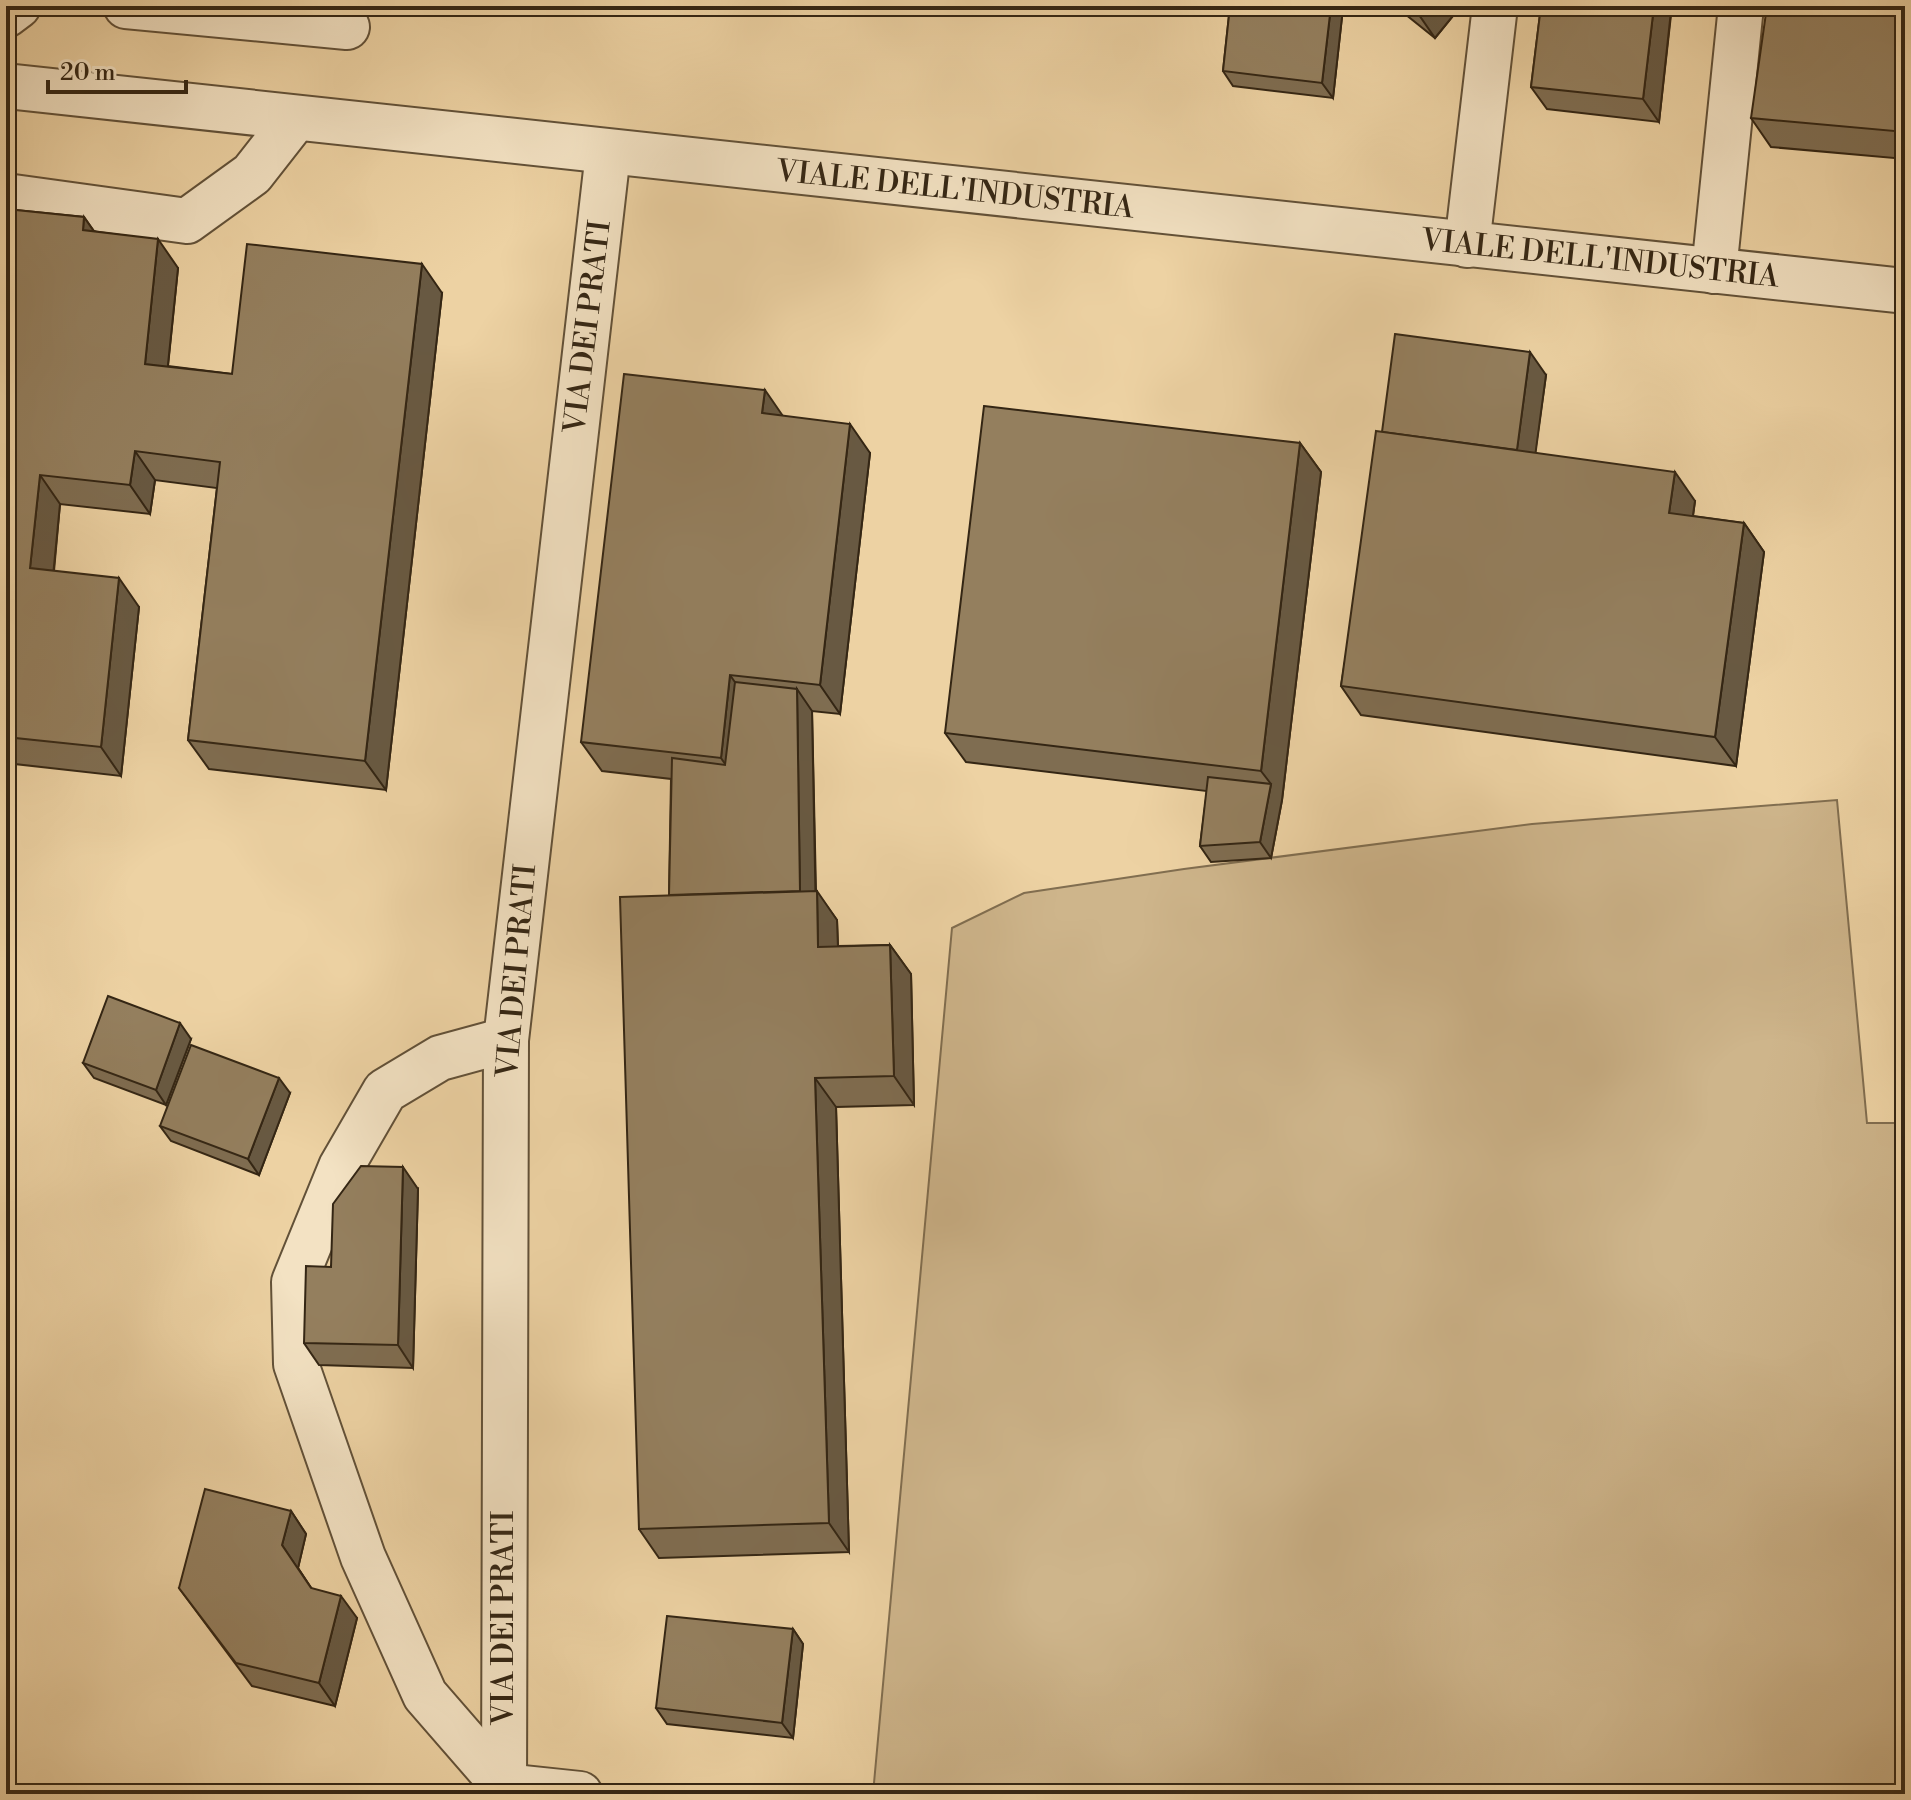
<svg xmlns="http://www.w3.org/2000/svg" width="1911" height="1800" font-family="'Libre Bodoni',serif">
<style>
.green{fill:#ceb58b;stroke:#816e50;stroke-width:2}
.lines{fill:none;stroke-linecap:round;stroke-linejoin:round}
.minor-casing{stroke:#625138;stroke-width:48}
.minor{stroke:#f3e2c3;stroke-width:44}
.wall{fill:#7f6d51;stroke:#342614;stroke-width:2}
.shaded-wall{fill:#685942;stroke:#342614;stroke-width:2}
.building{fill:#947f5e;stroke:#342614;stroke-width:2}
.labels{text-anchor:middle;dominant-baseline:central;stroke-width:6;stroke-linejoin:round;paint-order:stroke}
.street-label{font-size:30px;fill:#342614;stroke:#f3e2c3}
</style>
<rect width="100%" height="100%" fill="#edd2a3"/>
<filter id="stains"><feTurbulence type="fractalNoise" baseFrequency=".0025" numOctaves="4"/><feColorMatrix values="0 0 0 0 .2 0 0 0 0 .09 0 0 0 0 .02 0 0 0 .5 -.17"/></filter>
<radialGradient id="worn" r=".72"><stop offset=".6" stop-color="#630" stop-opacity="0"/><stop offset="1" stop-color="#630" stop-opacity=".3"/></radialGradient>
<polygon class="green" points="1837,800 1867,1123 1905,1123 1905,1794 873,1794 952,928 1024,893 1184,869 1532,824"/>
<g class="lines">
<g class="minor-casing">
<g id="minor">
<polyline points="126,6 347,27"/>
<polyline points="6,15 18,6"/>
<polyline points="6,86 1905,291"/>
<polyline points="6,196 187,221 252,174 295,119"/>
<polyline points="1467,245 1495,6"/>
<polyline points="1714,271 1741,6"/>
<polyline points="506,1040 440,1058 385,1091 341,1167 294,1282 296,1364 363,1557 425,1695 504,1786 580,1794"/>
<polyline points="504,1794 506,1040 608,153"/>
</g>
</g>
<use href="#minor" class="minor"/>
</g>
<g class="wall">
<polygon points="1230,6 1342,6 1343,8 1333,98 1233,86 1223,71"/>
<polygon points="1395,6 1461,6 1435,38"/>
<polygon points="1541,6 1672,6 1659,122 1547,109 1531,87"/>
<polygon points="1905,6 1905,159 1771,147 1751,118"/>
<polygon points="6,209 84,217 94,231 178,268 168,366 232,374 442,293 386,790 209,769 188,740 217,488 155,480 150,514 60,504 54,571 139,607 121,776 6,763"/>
<polygon points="1546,375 1535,453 1695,501 1693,516 1744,523 1764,552 1736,766 1361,715 1341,686 1382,432"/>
<polygon points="782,416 870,453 840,714 812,711 816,891 837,920 838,946 890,945 911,974 914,1105 836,1107 849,1552 659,1558 639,1529 669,895 671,779 602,771 581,742"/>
<polygon points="1300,443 1321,472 1282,800 1271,858 1211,862 1200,846 1207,791 966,762 945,733"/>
<polygon points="191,1039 166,1105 94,1078 83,1063"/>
<polygon points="290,1093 259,1175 171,1141 160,1126"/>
<polygon points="418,1189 413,1368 319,1365 304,1343 331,1267"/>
<polygon points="291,1511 306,1534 298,1568 312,1589 357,1618 335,1706 252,1686 179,1588"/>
<polygon points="793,1629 803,1644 793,1738 667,1724 656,1708"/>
</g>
<g class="shaded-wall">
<polygon points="1331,6 1342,6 1343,8 1333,98 1322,83"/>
<polygon points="1418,6 1461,6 1435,38 1415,9"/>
<polygon points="1654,6 1668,6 1671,11 1659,122 1643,99"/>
<polygon points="84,217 104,246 83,230"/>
<polygon points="158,239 178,268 165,393 145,364"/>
<polygon points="422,264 442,293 386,790 365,761"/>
<polygon points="1530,352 1546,375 1532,479 1516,456"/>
<polygon points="765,390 785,419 762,413"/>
<polygon points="850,424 870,453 840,714 820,685"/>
<polygon points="1300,443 1321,472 1282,800 1271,858 1260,842 1271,784 1261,771"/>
<polygon points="135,451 155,480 150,514 130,485"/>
<polygon points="1675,472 1695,501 1689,542 1669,513"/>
<polygon points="40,475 60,504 51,597 30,568"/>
<polygon points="1744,523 1764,552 1736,766 1715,737"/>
<polygon points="119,578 139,607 121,776 101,747"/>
<polygon points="730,675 750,704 741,787 721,758"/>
<polygon points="797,689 812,711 816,921 800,898"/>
<polygon points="817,891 837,920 839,976 818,947"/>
<polygon points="890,945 911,974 914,1105 894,1076"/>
<polygon points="180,1023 191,1039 166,1105 156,1090"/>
<polygon points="279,1078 290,1093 259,1175 248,1159"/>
<polygon points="815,1078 836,1107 849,1552 829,1523"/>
<polygon points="403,1167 418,1189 413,1368 398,1345"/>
<polygon points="291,1511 306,1534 298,1568 326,1611 282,1545"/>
<polygon points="341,1596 357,1618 335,1706 319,1683"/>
<polygon points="793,1629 803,1644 793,1738 782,1723"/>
</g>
<g class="building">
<polygon points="1230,6 1331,6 1322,83 1223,71"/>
<polygon points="1541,6 1654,6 1643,99 1531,87"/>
<polygon points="1767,6 1905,6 1905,132 1751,118"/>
<polygon points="6,209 84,217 83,230 158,239 145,364 232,374 247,244 422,264 365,761 188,740 220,462 135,451 130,485 40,475 30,568 119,578 101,747 6,737"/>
<polygon points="1395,334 1530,352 1517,450 1382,432"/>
<polygon points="624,374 765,390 762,413 850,424 820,685 730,675 721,758 581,742"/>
<polygon points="984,406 1300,443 1261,771 945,733"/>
<polygon points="1376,431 1675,472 1669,513 1744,523 1715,737 1341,686"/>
<polygon points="735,682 797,689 800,891 669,895 672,758 725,765"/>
<polygon points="1208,777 1271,784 1260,842 1200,846"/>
<polygon points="817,891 818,947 890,945 894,1076 815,1078 829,1523 639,1529 620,897"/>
<polygon points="108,996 180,1023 156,1090 83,1063"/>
<polygon points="191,1045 279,1078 248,1159 160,1126"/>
<polygon points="361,1166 403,1167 398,1345 304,1343 306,1266 331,1267 333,1204"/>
<polygon points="205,1489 291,1511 282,1545 311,1588 341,1596 319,1683 236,1663 179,1588"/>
<polygon points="667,1616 793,1629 782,1723 656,1708"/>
</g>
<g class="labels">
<g class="street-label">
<text transform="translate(955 190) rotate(6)">VIALE DELL'INDUSTRIA</text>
<text transform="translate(1600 259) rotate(6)">VIALE DELL'INDUSTRIA</text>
<text transform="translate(588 327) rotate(-83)">VIA DEI PRATI</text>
<text transform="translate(517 971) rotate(-85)">VIA DEI PRATI</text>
<text transform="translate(504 1618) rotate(-90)">VIA DEI PRATI</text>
</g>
</g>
<rect width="1911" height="1800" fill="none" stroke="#edd2a3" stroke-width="32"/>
<rect x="8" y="8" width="1895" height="1784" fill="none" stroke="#342614" stroke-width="4"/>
<rect x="16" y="16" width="1879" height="1768" fill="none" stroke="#342614" stroke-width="2"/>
<path d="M48 80v12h138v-12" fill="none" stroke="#342614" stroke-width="4"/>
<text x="60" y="80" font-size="24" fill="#342614" stroke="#f3e2c3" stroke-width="6" paint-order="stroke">20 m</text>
<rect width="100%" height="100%" filter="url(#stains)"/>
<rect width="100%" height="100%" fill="url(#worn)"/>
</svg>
